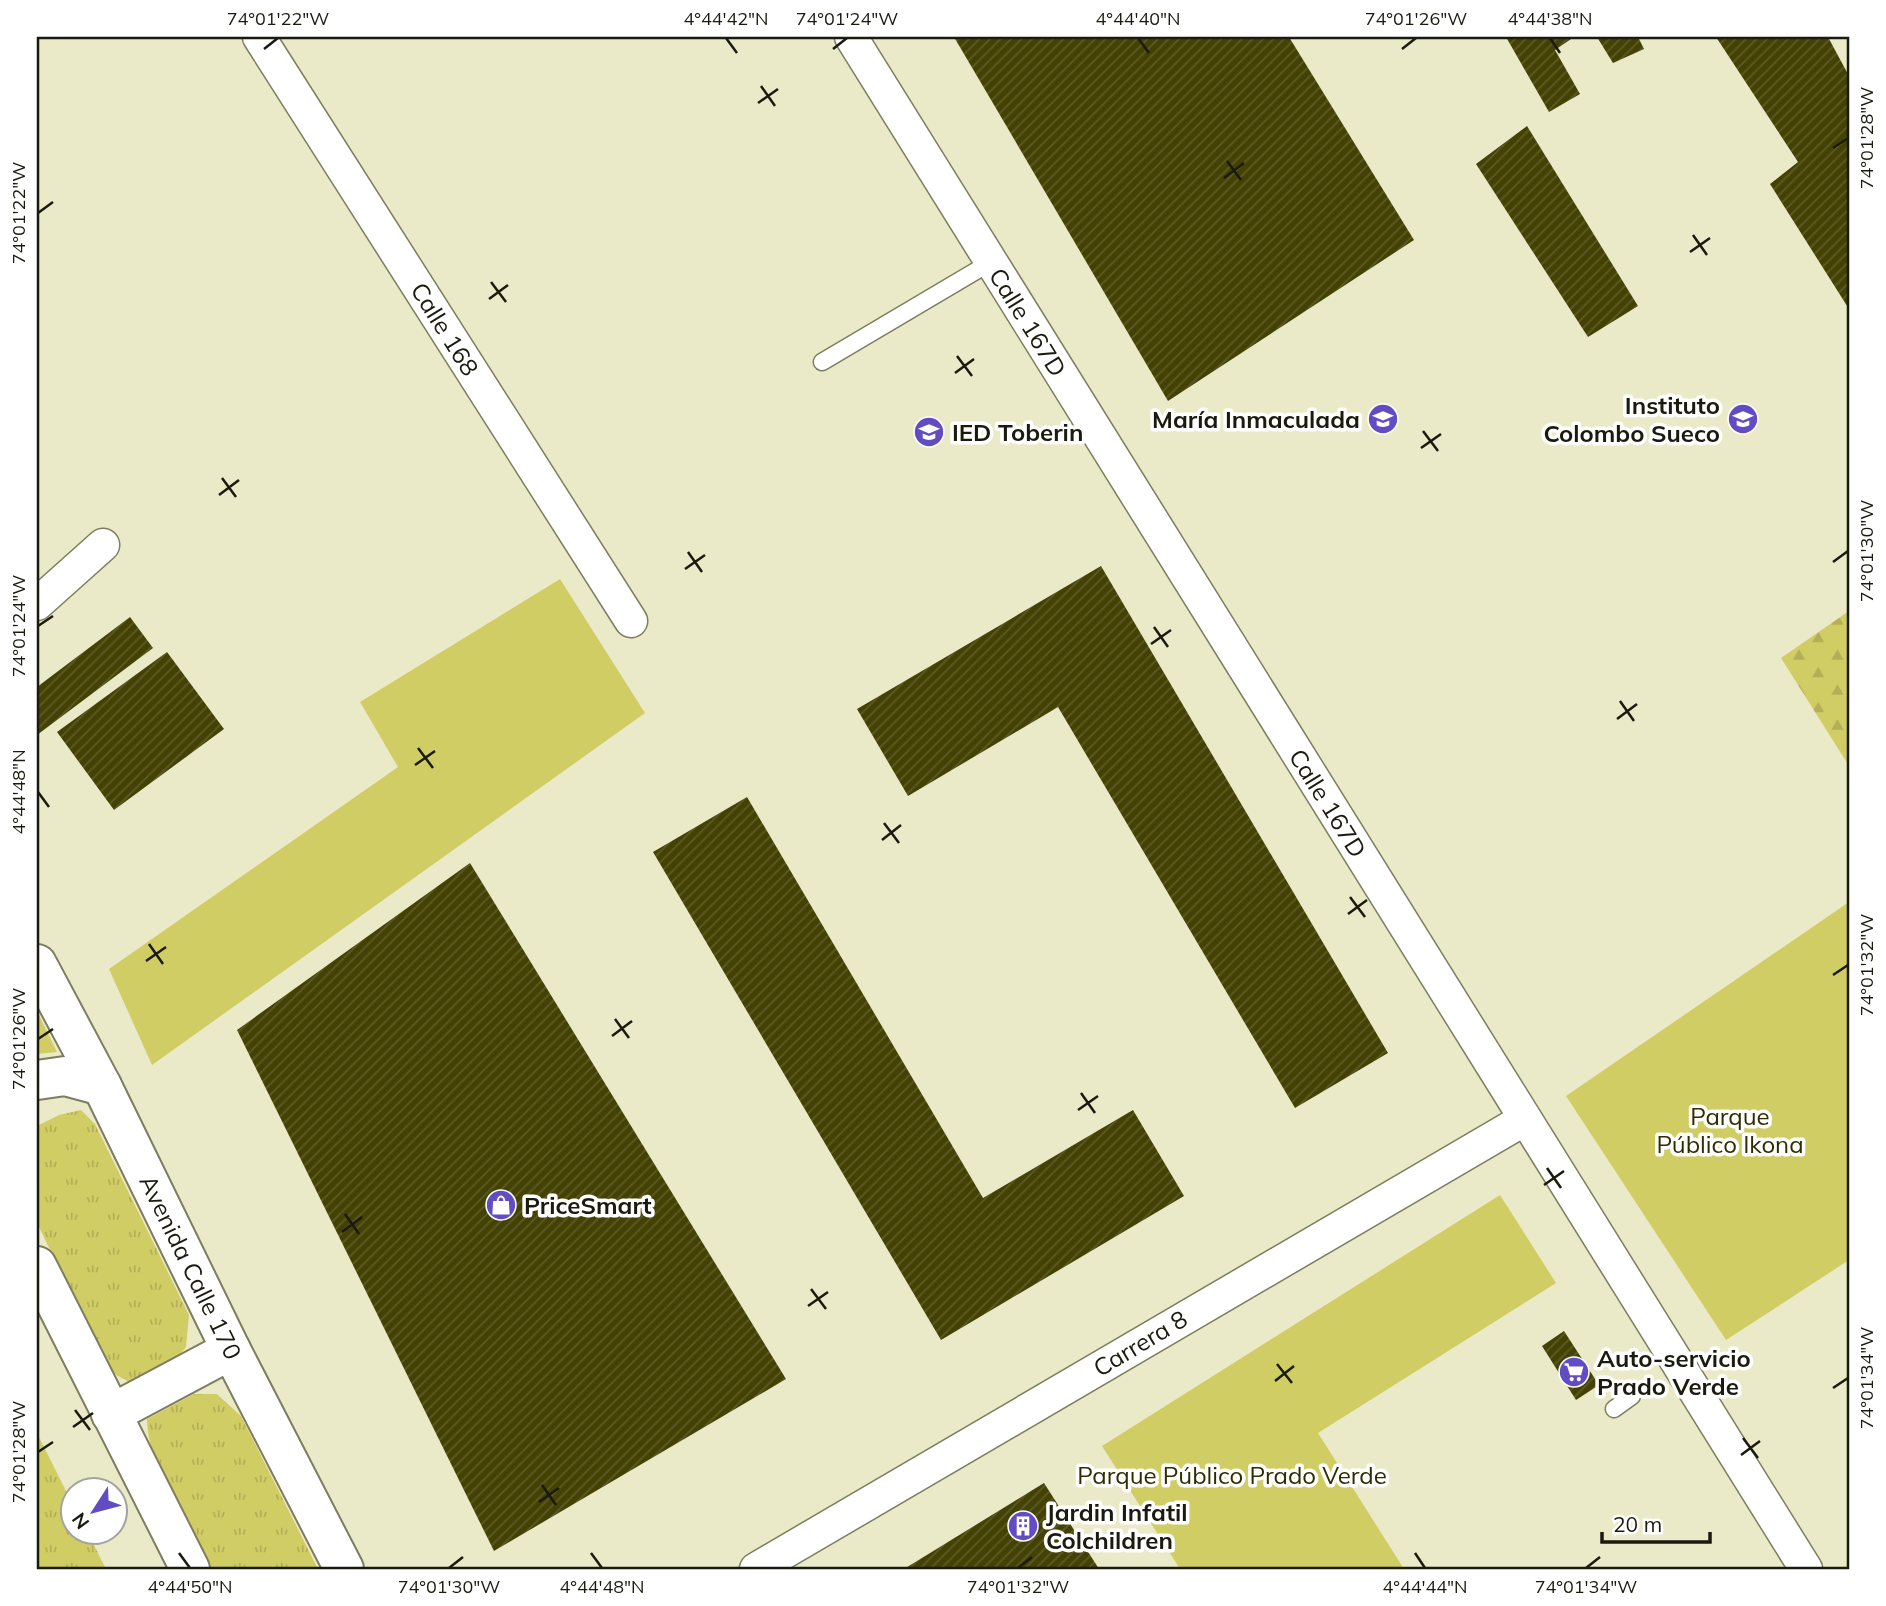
<svg xmlns="http://www.w3.org/2000/svg" width="1886" height="1606" font-family="Mulish,sans-serif">
<style>
.grass{fill:url(#grass-tufts)}
.forest{fill:url(#forest-firs)}
.green{fill:#d1cd65}
.building{fill:url(#building-hatch)}
.lines{fill:none;stroke-linecap:round;stroke-linejoin:round}
.service-casing{stroke:#7d7d5f;stroke-width:19}
.minor-casing{stroke:#7d7d5f;stroke-width:35}
.primary-casing{stroke:#7d7d5f;stroke-width:42}
.service{stroke:#fff;stroke-width:16}
.minor{stroke:#fff;stroke-width:32}
.primary{stroke:#fff;stroke-width:38}
.ticks{fill:none;stroke:#1b1a0f;stroke-width:2.5}
.labels{text-anchor:middle;dominant-baseline:central;stroke-width:7;stroke-linejoin:round;paint-order:stroke}
.street-label{font-size:24px;fill:#1b1a0f;stroke:#fff}
.poi-label{font-size:24px;font-weight:bold;fill:#1b1a0f;stroke:#fff;text-anchor:start}
.park-label{font-size:24px;fill:#2f2d00;stroke:#fff}
.neatline{fill:none;stroke:#1b1a0f;stroke-width:2.5}
.ticks-label{font-size:18px;text-anchor:middle;fill:#1b1a0f}
</style>
<defs>
<pattern id="grass-tufts" width="24" height="20" patternUnits="userSpaceOnUse" patternTransform="scale(1.75)"><rect width="24" height="20" fill="#d1cd65"/><path d="M3 7l-1-3M5 7V3M7 7l1-3M15 17l-1-3M17 17v-4M19 17l1-3" fill="none" stroke="#b3af56"/></pattern>
<pattern id="forest-firs" width="22" height="20" patternUnits="userSpaceOnUse" patternTransform="scale(1.75)"><rect width="22" height="20" fill="#d1cd65"/><path d="M5 1l3.5 6h-7zM16 11l3.5 6h-7z" fill="#b3af56"/></pattern>
<pattern id="building-hatch" width="6" height="6" patternUnits="userSpaceOnUse" patternTransform="scale(1.75)"><rect width="6" height="6" fill="#444203"/><path d="M-1 1l2-2M0 6l6-6M5 7l2-2" fill="none" stroke="#5c5a27"/></pattern>
</defs>
<rect width="100%" height="100%" fill="#eaeac9"/>
<g class="grass">
<polygon points="37,1011 57,1052 37,1054"/>
<polygon points="81,1110 95,1124 189,1315 186,1347 170,1367 143,1380 129,1382 109,1371 37,1223 37,1126 59,1115"/>
<path d="M194,1394H217L241,1416L318,1569H212C190,1527 147,1467 147,1419Z"/>
<polygon points="37,1433 73,1505 74,1532 88,1533 106,1569 37,1569"/>
</g>
<polygon class="forest" points="1849,611 1849,766 1781,658"/>
<g class="green">
<polygon points="560,579 645,713 152,1065 109,969 398,767 360,702"/>
<polygon points="1849,902 1849,1260 1726,1340 1566,1096"/>
<polygon points="1500,1195 1556,1283 1318,1433 1404,1569 1180,1569 1102,1446"/>
</g>
<g class="building">
<polygon points="954,37 1289,37 1414,240 1168,401"/>
<polygon points="1506,37 1574,37 1555,50 1580,94 1549,112"/>
<polygon points="1597,37 1638,37 1644,49 1613,63"/>
<polygon points="1716,37 1828,37 1849,76 1849,309 1770,184 1798,162"/>
<polygon points="1527,126 1638,306 1588,337 1476,164"/>
<polygon points="1101,566 1388,1053 1295,1108 1058,707 908,796 857,709"/>
<polygon points="130,617 153,648 37,735 37,687"/>
<polygon points="167,652 224,729 114,810 57,732"/>
<polygon points="747,797 983,1198 1133,1110 1184,1196 941,1340 653,852"/>
<polygon points="470,863 786,1379 494,1551 237,1030"/>
<polygon points="1564,1331 1599,1385 1576,1400 1542,1346"/>
<polygon points="1044,1483 1099,1569 904,1569"/>
</g>
<g class="lines">
<g class="service-casing">
<g id="service">
<polyline points="822,362 991,262"/>
<polyline points="1614,1409 1632,1396"/>
</g>
</g>
<g class="minor-casing">
<g id="minor">
<polyline points="259,37 631,621"/>
<polyline points="851,37 1806,1569"/>
<polyline points="37,604 103,545"/>
<polyline points="756,1569 1525,1119"/>
</g>
</g>
<g class="primary-casing">
<g id="primary">
<polyline points="37,964 102,1086 231,1350 344,1569"/>
<polyline points="37,1080 65,1076 102,1086"/>
<polyline points="37,1266 190,1569"/>
<polyline points="111,1414 231,1350"/>
</g>
</g>
<use href="#service" class="service"/>
<use href="#minor" class="minor"/>
<use href="#primary" class="primary"/>
</g>
<path class="ticks" d="M726,38L737,53M1138,38L1149,53M1550,38L1560,53M264,49L278,38M833,49L847,38M1402,49L1416,38M761,86L775,106M758,103L778,89M1833,148L1848,138M1227,161L1241,180M1224,178L1244,163M38,213L53,202M1693,235L1707,255M1690,252L1710,238M491,282L506,302M489,299L508,285M957,356L972,376M955,373L974,359M1423,431L1438,451M1421,448L1441,434M222,478L236,497M219,495L239,480M688,552L702,572M1833,562L1848,551M685,569L705,555M38,626L53,616M1154,627L1168,647M1151,644L1171,630M1620,701L1634,721M1617,719L1637,704M418,748L433,768M415,765L435,751M38,792L49,807M884,823L899,843M882,840L901,825M1350,897L1365,917M1348,914L1367,900M149,944L163,964M146,961L166,947M1833,975L1848,965M615,1019L629,1038M612,1036L632,1021M38,1039L53,1029M1081,1093L1095,1113M1078,1110L1098,1096M1547,1168L1561,1188M1544,1185L1564,1171M345,1214L359,1234M342,1232L362,1217M811,1289L826,1309M808,1306L828,1292M1277,1364L1292,1383M1275,1381L1294,1366M1833,1388L1848,1378M75,1410L90,1430M73,1427L93,1413M1743,1438L1758,1458M38,1452L53,1442M1741,1455L1760,1441M542,1485L556,1505M539,1502L559,1488M179,1553L190,1568M591,1553L602,1568M1415,1553L1425,1568M449,1568L463,1557M1018,1568L1032,1557M1586,1568L1600,1557"/>
<defs>
<g id="school-disc" transform="scale(1.575)"><circle r="9.5" fill="#624cc4" stroke="#fff"/><path d="M0-5L7-2L0 1L-7-2ZM-4 1L0 2.5L4 1V4Q0 6-4 4Z" fill="#fff"/></g>
<g id="shop-disc" transform="scale(1.575)"><circle r="9.5" fill="#624cc4" stroke="#fff"/><path d="M-5-2.5h2.3a2.7 3.5 0 0 1 5.4 0H5L5.5 6h-11ZM-1.5-2.5h3a1.5 2.3 0 0 0-3 0Z" fill="#fff"/></g>
<g id="supermarket-disc" transform="scale(1.575)"><circle r="9.5" fill="#624cc4" stroke="#fff"/><path d="M-6-5.5h2.5l.6 2H6L4.5 2H-2.5L-4.4-4H-6ZM-1.5 3.2a1.3 1.3 0 1 0 .1 0ZM3 3.2a1.3 1.3 0 1 0 .1 0Z" fill="#fff"/></g>
<g id="building-disc" transform="scale(1.575)"><circle r="9.5" fill="#624cc4" stroke="#fff"/><path d="M-4-6H4V6H1V3H-1V6H-4ZM-2.5-4.3h1.7v1.8h-1.7ZM.8-4.3h1.7v1.8H.8ZM-2.5-1h1.7V.8h-1.7ZM.8-1h1.7V.8H.8Z" fill="#fff"/></g>
</defs>
<g fill-rule="evenodd">
<use href="#school-disc" x="1383" y="419"/>
<use href="#school-disc" x="1743" y="419"/>
<use href="#school-disc" x="929" y="432"/>
<use href="#shop-disc" x="501" y="1205"/>
<use href="#supermarket-disc" x="1574" y="1372"/>
<use href="#building-disc" x="1023" y="1526"/>
</g>
<g class="labels">
<g class="street-label">
<text transform="translate(1028 322) rotate(58)">Calle 167D</text>
<text transform="translate(445 329) rotate(58)">Calle 168</text>
<text transform="translate(1328 803) rotate(58)">Calle 167D</text>
<text transform="translate(191 1267) rotate(64)">Avenida Calle 170</text>
<text transform="translate(1140 1343) rotate(-31)">Carrera 8</text>
</g>
<g class="poi-label">
<text x="1720" y="405" text-anchor="end">Instituto<tspan x="1720" dy="28">Colombo Sueco</tspan></text>
<text x="1360" y="419" text-anchor="end">María Inmaculada</text>
<text x="952" y="432">IED Toberin</text>
<text x="524" y="1205">PriceSmart</text>
<text x="1597" y="1358">Auto-servicio<tspan x="1597" dy="28">Prado Verde</tspan></text>
<text x="1046" y="1512">Jardin Infatil<tspan x="1046" dy="28">Colchildren</tspan></text>
</g>
<g class="park-label">
<text x="1730" y="1116">Parque<tspan x="1730" dy="28">Público Ikona</tspan></text>
<text x="1232" y="1475">Parque Público Prado Verde</text>
</g>
</g>
<rect width="1886" height="1606" fill="none" stroke="#ffffff" stroke-width="77"/>
<g transform="translate(94 1511) rotate(234)"><circle r="33" fill="#ffffff" stroke="#a4a39f" stroke-width="2"/>
<path d="M0-5L12 26L0 18L-12 26Z" fill="#624cc4"/>
<text y="-10" font-size="19" font-weight="bold" text-anchor="middle" fill="#1b1a0f">N</text>
</g>
<path d="M1602 1532v10h108v-10" fill="none" stroke="#1b1a0f" stroke-width="3.5"/>
<text x="1613" y="1532" font-size="21" fill="#1b1a0f" stroke="#ffffff" stroke-width="5" paint-order="stroke">20 m</text>
<rect x="38" y="38" width="1810" height="1530" class="neatline"/>
<g class="ticks-label">
<text x="278" y="25">74°01'22"W</text>
<text x="726" y="25">4°44'42"N</text>
<text x="847" y="25">74°01'24"W</text>
<text x="1138" y="25">4°44'40"N</text>
<text x="1416" y="25">74°01'26"W</text>
<text x="1550" y="25">4°44'38"N</text>
<text transform="translate(1867 138) rotate(-90)" y="6">74°01'28"W</text>
<text transform="translate(19 213) rotate(-90)" y="6">74°01'22"W</text>
<text transform="translate(1867 551) rotate(-90)" y="6">74°01'30"W</text>
<text transform="translate(19 626) rotate(-90)" y="6">74°01'24"W</text>
<text transform="translate(19 792) rotate(-90)" y="6">4°44'48"N</text>
<text transform="translate(1867 965) rotate(-90)" y="6">74°01'32"W</text>
<text transform="translate(19 1039) rotate(-90)" y="6">74°01'26"W</text>
<text transform="translate(1867 1378) rotate(-90)" y="6">74°01'34"W</text>
<text transform="translate(19 1452) rotate(-90)" y="6">74°01'28"W</text>
<text x="190" y="1593">4°44'50"N</text>
<text x="449" y="1593">74°01'30"W</text>
<text x="602" y="1593">4°44'48"N</text>
<text x="1018" y="1593">74°01'32"W</text>
<text x="1425" y="1593">4°44'44"N</text>
<text x="1586" y="1593">74°01'34"W</text>
</g>
</svg>
